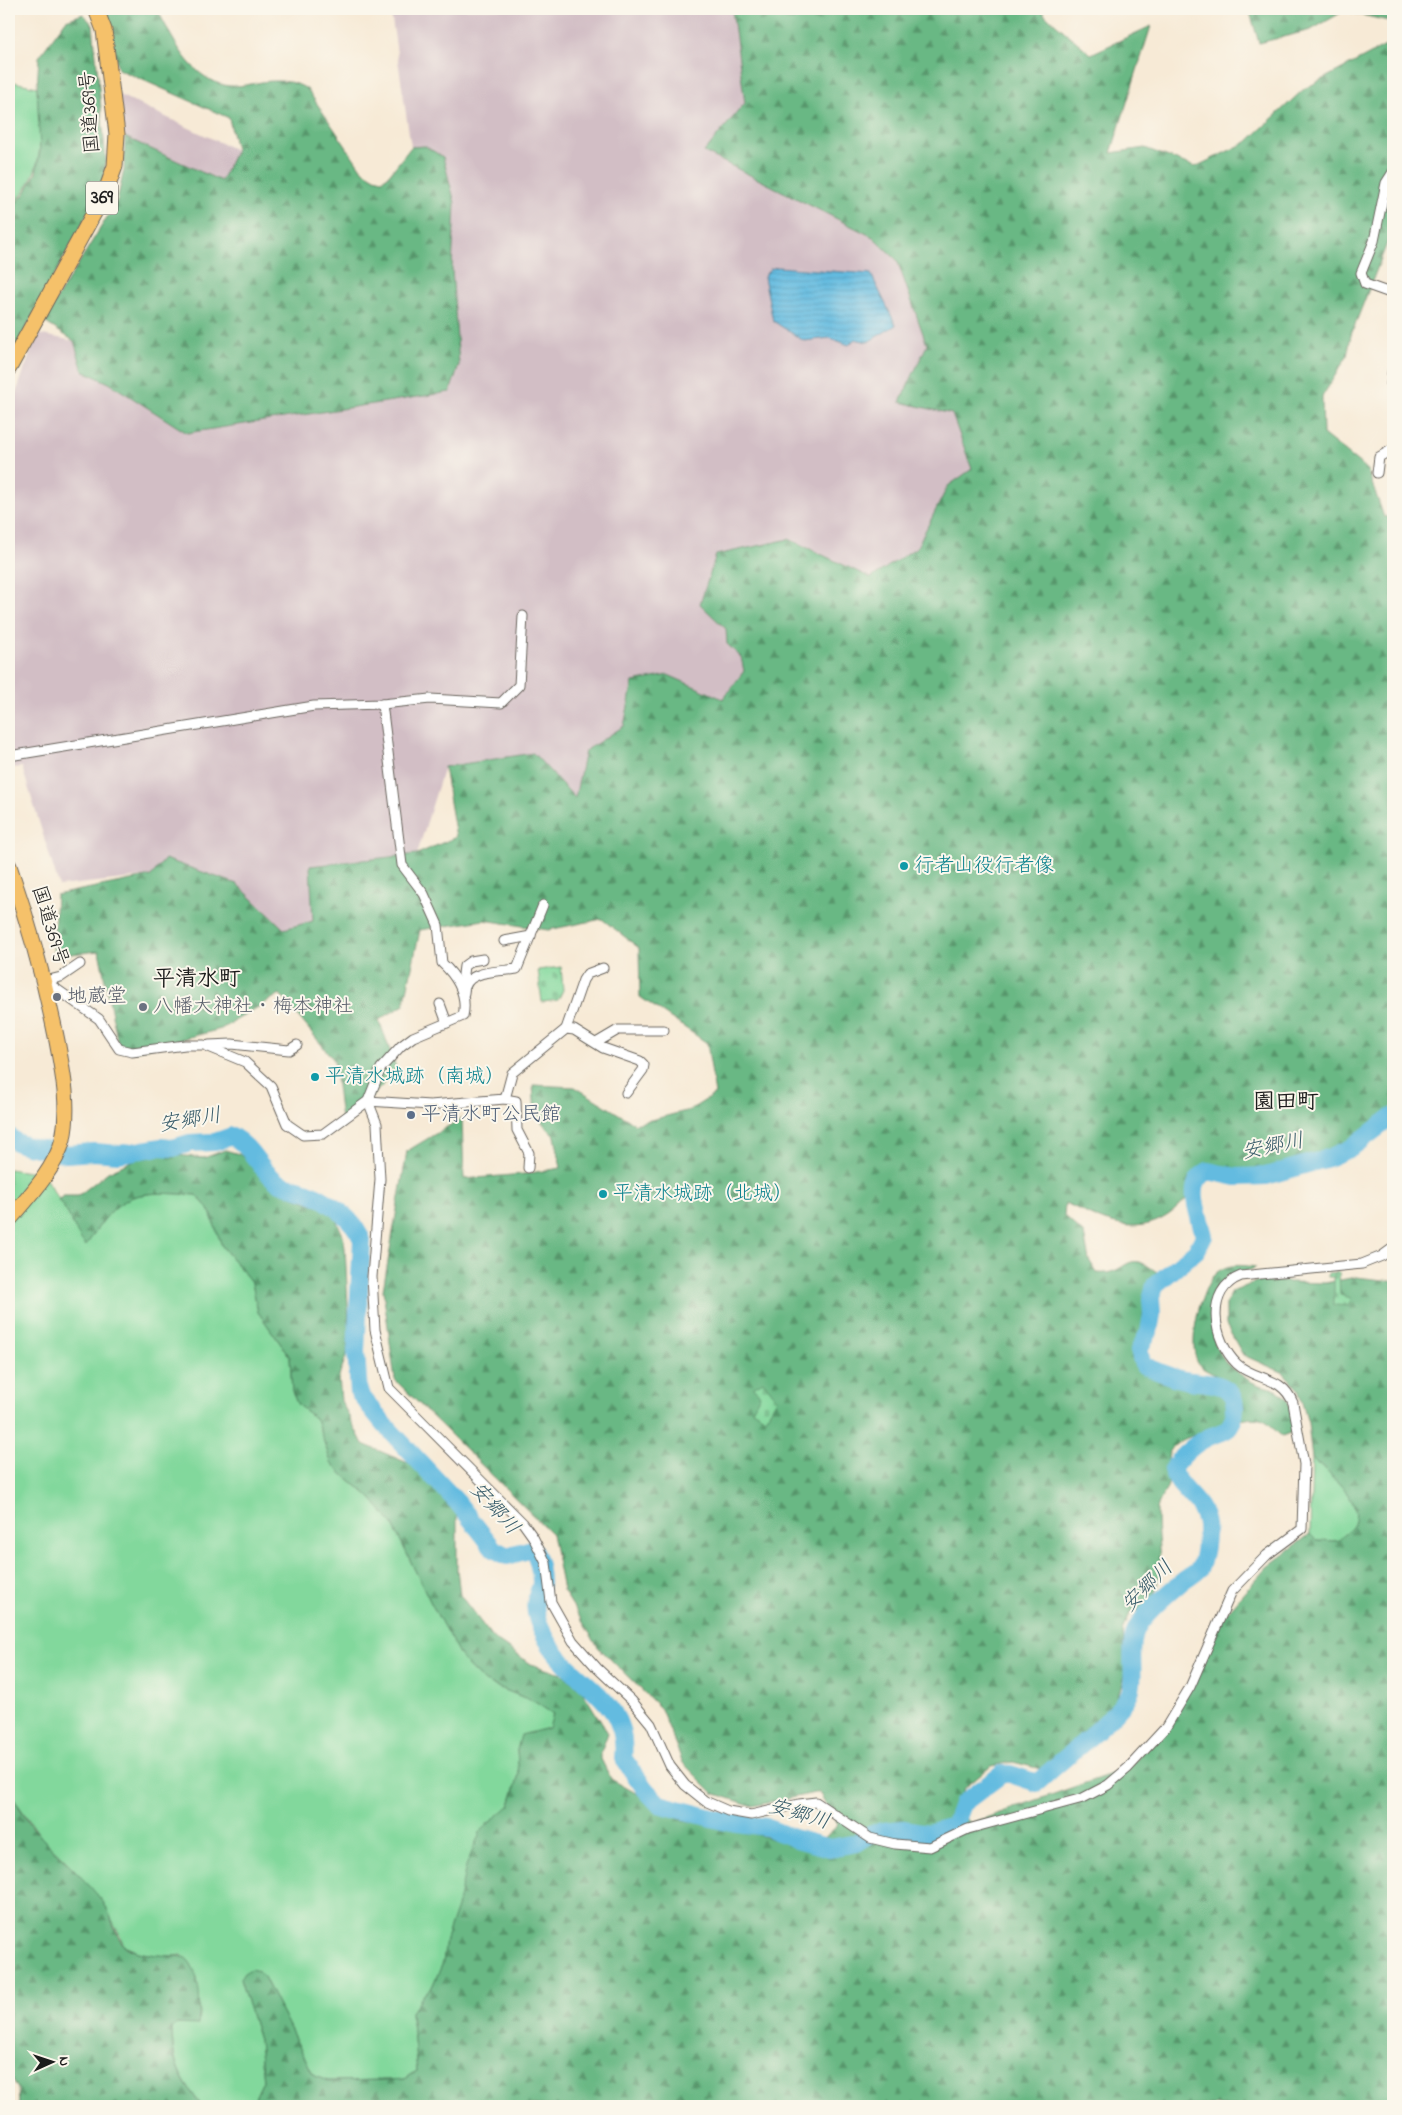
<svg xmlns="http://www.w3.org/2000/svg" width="1402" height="2115" font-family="'Indie Flower','Klee One',sans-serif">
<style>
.industrial{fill:#d2bec5}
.green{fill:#82d89c;stroke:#4f7a5c}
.forest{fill:url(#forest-firs);stroke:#426a50}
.cemetery{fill:url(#cemetery-stones);stroke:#4f7a5c}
.water{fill:url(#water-rules);stroke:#406c7e}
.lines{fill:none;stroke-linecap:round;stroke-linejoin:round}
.river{stroke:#63bbe0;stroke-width:18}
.minor-casing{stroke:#69645d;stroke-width:11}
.trunk-casing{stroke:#69645d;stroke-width:17}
.minor{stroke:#fff;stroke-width:9}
.trunk{stroke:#f5c16b;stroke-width:15}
.culture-dot{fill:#0f9aa8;stroke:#fbf7ec;stroke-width:2}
.worship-dot{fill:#6b7280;stroke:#fbf7ec;stroke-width:2}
.service-dot{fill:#5c6f8a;stroke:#fbf7ec;stroke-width:2}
.labels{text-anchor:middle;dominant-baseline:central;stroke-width:4;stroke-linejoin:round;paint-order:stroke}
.shield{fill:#fbf7ec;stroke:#5f5e5a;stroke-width:1}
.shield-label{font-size:19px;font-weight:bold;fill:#1c1c1c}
.street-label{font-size:20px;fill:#1c1c1c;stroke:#fbf7ec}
.culture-label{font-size:20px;fill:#0d838f;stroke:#fbf7ec;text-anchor:start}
.worship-label{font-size:20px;fill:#5b616d;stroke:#fbf7ec;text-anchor:start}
.service-label{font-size:20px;fill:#4e5e75;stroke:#fbf7ec;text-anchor:start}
.water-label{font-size:21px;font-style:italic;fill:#385c6a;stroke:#fbf7ec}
.quarter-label{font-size:22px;font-weight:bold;fill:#1c1c1c;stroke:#fbf7ec}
</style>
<defs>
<pattern id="forest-firs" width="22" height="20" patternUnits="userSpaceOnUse" patternTransform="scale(1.25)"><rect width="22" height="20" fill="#69b884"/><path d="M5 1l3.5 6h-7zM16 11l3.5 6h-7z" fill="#56956b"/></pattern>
<pattern id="cemetery-stones" width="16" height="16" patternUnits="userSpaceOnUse" patternTransform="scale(1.25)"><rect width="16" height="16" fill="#82d89c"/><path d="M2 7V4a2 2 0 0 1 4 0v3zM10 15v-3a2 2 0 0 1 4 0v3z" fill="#70b986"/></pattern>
<pattern id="water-rules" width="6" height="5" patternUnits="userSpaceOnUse" patternTransform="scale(1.25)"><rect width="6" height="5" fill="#63bbe0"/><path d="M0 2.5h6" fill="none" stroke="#55a0c0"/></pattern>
</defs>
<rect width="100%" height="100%" fill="#fbf7ec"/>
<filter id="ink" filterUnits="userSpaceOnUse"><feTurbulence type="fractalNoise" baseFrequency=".02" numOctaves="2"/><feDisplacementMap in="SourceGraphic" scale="10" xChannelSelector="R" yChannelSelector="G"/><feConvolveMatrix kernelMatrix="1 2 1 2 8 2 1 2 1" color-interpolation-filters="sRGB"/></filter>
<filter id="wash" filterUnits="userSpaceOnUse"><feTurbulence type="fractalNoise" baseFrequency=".0096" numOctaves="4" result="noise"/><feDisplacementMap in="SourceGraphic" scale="20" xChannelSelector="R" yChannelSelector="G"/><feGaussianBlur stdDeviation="1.12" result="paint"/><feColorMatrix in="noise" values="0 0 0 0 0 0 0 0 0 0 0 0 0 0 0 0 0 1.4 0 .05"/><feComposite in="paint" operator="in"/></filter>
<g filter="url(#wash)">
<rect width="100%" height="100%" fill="#f7ead6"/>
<g class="industrial">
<polygon points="394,9 732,9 745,103 897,260 972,469 948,486 917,547 871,578 789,539 700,604 726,629 727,644 741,657 744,671 723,699 668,675 633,682 624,726 585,751 575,799 444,767 417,854 310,866 313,921 284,929 237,884 152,876 59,886 22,767 9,768 9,413 37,334 74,341 83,371 109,383 452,270 455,203 425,146 411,147 391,13"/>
<polygon points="117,94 236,150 221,181 125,137"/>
</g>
<g class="green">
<path d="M9,81L37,87C40,143 49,166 9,210Z"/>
<path d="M9,1169L43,1174C50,1187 58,1198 67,1210C75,1221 77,1235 86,1245C121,1190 133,1191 196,1195L209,1209L222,1246L252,1283L258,1312L290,1357L292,1392L298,1405L316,1419L331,1462L341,1473L370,1497L392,1523L433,1607L463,1661L485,1682L535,1702L553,1714L550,1728L517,1750L519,1775L510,1805L506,1811L487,1824L446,1939L443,1963L431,1989L425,1993L411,2012L417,2071L405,2079L390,2080L328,2081L314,2076L264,1977L240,1979L259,2040L263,2081L251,2106H202C180,2078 173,2065 172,2029L177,2024H198L200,2014L197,1978L181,1955L166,1957L137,1952L124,1945L104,1903L74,1869L41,1837L9,1792Z"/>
<path d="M1312,1459C1328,1473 1364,1500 1354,1524C1351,1530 1343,1536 1338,1541L1316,1540L1310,1534Z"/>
</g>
<g class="forest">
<path d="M100,9H157C172,37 189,77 224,85C236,88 250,84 262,82C277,80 293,80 307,89L362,170L375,178L382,180L388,176L411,147L425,146L443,157L455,203L452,270L459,365L450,392L187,433L109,383L83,371L74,341L43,321L117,201L124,170L125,137L221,181L236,150L229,118L118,69L108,21Z"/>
<path d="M732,9H1044V14L1091,54L1151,26L1111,153L1145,148L1195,167L1247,142L1304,89L1393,42V228L1351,335L1347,356L1322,397L1323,434L1367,469L1384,517L1393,516V1105L1378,1121L1346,1146L1301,1162L1269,1170L1205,1173C1178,1216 1149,1239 1097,1218C1086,1214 1076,1207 1065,1203L1064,1216L1084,1234L1089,1260L1097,1273C1129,1276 1124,1246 1158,1273C1154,1281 1149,1289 1146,1298C1140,1319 1141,1357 1157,1373L1217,1389V1376C1212,1373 1204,1370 1200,1366C1185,1350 1201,1287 1215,1274C1227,1263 1241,1265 1256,1267C1241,1276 1235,1268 1219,1285C1206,1299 1211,1343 1222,1358C1228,1367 1243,1376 1252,1382C1262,1388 1278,1386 1286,1398C1291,1406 1292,1421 1295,1431L1282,1436C1275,1432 1271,1424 1265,1421C1251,1413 1228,1425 1214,1429C1199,1434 1170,1439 1168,1458C1167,1466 1169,1476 1168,1484C1166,1494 1157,1500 1157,1512C1157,1551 1166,1566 1150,1606L1130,1613L1123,1631L1125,1671L1117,1701L1041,1769L1013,1762L991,1766L964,1789L955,1811L971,1823L1128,1768L1176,1715L1224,1615L1267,1567L1310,1534L1316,1540L1338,1541C1342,1536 1351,1530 1354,1524C1364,1500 1328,1473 1312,1459L1308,1423L1298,1389L1284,1373L1243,1355L1226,1325V1304L1232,1292L1258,1281L1325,1283L1356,1277L1393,1281V2106H251L263,2081L259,2040L240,1979L244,1973L251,1969L258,1971L264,1977L314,2076L328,2081L390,2080L405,2079L417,2071L411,2012L425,1993L431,1989L443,1963L446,1939L458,1904L466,1866L481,1830L510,1805L519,1775L517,1750L521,1735L549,1728L553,1714L535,1702L485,1682L463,1661L433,1607L392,1523L370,1497L341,1473L331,1462L316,1419L298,1405L292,1392L290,1357L258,1312L252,1283L222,1246L209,1209L196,1195C133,1191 121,1190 86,1246C74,1232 71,1214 58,1200L63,1196H78L108,1172L143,1156L157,1153L204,1158L225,1150L239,1154L246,1159L260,1176L284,1193L328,1210L334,1215L343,1235L345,1248L349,1325L347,1354L339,1376L341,1401L363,1444L415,1466L457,1511V1569L460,1595L493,1638L531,1664L564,1675L582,1691L608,1733L601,1752V1759L611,1779L683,1820L737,1829L812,1850L838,1825L819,1792L753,1806L713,1793L683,1763L661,1709L598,1647L563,1590L552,1534L395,1380L383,1290L407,1151L462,1118L464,1179L524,1174L561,1168L555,1136L535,1115L533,1085L575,1087L635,1124L690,1110L715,1094L707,1043L640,997L639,948L602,919L548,930L484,920L420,930L404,1005L379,1020L397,1070L342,1128L334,1060L280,994L221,1029L132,1052L119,1049L99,951L53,956L56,895L151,876L165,859L237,884L284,929L313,921L310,866L417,854L456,837L444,767L533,753L575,798L585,751L624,726L633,682L668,675L723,699L744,671L741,657L727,644L726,629L700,604L716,555L789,539L871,578L917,547L948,486L972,469L952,414L900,402L927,345L897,260L873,237L704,152L745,103Z"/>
<polygon points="1249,9 1393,9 1393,22 1344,11 1311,30 1259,43"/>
<polygon points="83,14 93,25 106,161 103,185 9,360 9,211 25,193 36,173 40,151 37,87 39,57 66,20"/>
<path d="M9,1792C20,1807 29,1825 42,1838C62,1860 85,1878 103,1902C111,1913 115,1937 125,1946C141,1959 182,1953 187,1959C201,1973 201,2006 198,2025L177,2024L172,2029C172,2064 180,2079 202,2106H19L18,2089L9,2072Z"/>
</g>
<g class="cemetery">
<polygon points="561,967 563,990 558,1000 542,1002 538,970"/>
<polygon points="1339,1272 1340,1295 1351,1298 1350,1306 1334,1305 1334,1277 1328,1277 1328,1273"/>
<polygon points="763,1381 777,1399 766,1418 752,1410 760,1395 753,1387"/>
</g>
<polygon class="water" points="777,267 871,274 896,325 868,342 855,339 849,345 830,338 804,341 773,321 764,277 770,269"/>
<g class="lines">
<path class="river" d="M9,1136L16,1142L27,1146L66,1154L94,1152L119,1154L160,1147L173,1148L190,1143L215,1142L232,1136C253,1148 257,1166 275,1180C284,1187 297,1188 308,1192C328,1200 355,1220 362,1240L356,1351L359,1393L383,1423L457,1502L494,1549L507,1556L532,1549C538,1557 541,1572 541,1582C541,1588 537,1594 536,1600C533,1615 541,1628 547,1640C573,1685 630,1698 623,1758L645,1789L659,1804L723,1821L766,1827L793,1838L830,1848L857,1843L872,1833L883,1831L903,1829L928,1833L954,1826L962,1804L1002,1774H1010L1037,1783C1067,1755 1100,1732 1126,1700C1140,1682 1125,1648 1138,1626C1146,1611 1170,1592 1184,1580C1188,1577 1195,1573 1199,1569C1204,1562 1207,1533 1206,1524C1203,1500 1179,1491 1172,1470C1178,1459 1193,1445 1205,1439C1211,1435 1220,1434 1226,1430C1238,1419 1239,1395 1223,1387C1212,1382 1202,1383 1190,1381C1173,1379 1158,1371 1143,1365L1139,1350L1149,1332L1152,1314L1151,1299L1155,1285L1197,1250L1204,1236C1200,1215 1183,1184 1208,1171L1236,1177L1266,1176L1328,1158L1351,1148L1393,1116"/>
</g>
</g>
<g filter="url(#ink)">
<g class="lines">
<g class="minor-casing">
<g id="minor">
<polyline points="1393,172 1386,183 1374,241 1361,273 1365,284 1393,294"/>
<polyline points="1393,364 1391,385 1393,411"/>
<polyline points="1377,473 1379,457 1393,449"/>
<polyline points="9,756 314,706 382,704 430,699 501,703 519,685 523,616"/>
<polyline points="504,941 531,936"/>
<path d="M45,981L99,1019L119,1049L132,1052L185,1045H204L245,1062L271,1086L287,1124L303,1135L323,1134L368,1101L381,1068L401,1046L413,1037L463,1016C468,994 457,977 442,963L438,925L424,894L402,865L382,704"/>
<polyline points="45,981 61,977 80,964"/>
<polyline points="466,982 463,974 464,966 471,961 483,959"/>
<path d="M464,993C464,969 500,972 517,969L543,905"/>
<polyline points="440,1004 447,1023"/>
<polyline points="566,1029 583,980 587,974 603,968"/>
<polyline points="596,1043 618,1030 664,1030"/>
<polyline points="209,1045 232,1044 289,1050 297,1045"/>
<polyline points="505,1099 516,1101 517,1130 529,1153 528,1168"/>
<path d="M368,1101L377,1124L380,1179L372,1277L375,1330L389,1388L523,1523L533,1537L546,1563L551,1602L573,1641L597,1668L632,1701L651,1724L670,1766L685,1785L705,1801L728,1811L751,1815L799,1804L816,1802L870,1838L895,1844L930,1847L968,1829L1083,1798L1108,1785L1128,1768L1166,1727L1190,1687L1232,1591L1267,1555L1302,1529L1304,1464L1293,1403C1282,1375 1255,1381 1237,1364C1213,1341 1204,1290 1241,1276L1362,1264L1382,1256L1393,1248"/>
<polyline points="368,1101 430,1105 505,1099 512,1073 566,1029 574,1030 603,1048 640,1061 644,1065 643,1070 626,1093"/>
</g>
</g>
<g class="trunk-casing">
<g id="trunk">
<polyline points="9,368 106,191 115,166 117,134 104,30 96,9"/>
<path d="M9,866C29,924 45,981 57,1041C63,1074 70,1106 63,1139C56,1168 28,1198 9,1220"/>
</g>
</g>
<use href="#minor" class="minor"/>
<use href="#trunk" class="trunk"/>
</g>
</g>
<g class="culture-dot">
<circle cx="904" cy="866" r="5"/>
<circle cx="315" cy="1077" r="5"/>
<circle cx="603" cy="1194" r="5"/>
</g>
<g class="worship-dot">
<circle cx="57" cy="997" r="5"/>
<circle cx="143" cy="1007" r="5"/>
</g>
<circle class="service-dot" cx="411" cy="1115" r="5"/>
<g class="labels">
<rect class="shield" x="86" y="181.5" width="32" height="33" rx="4"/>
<g class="shield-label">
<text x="102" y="198">369</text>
</g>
<g class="street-label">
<text transform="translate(91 112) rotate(-94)">国道369号</text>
<text transform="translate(49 926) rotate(73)">国道369号</text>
</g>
<g class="culture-label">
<text x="914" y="866">行者山役行者像</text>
<text x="325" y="1077">平清水城跡（南城）</text>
<text x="613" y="1194">平清水城跡（北城）</text>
</g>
<g class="worship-label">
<text x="67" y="997">地蔵堂</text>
<text x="153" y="1007">八幡大神社・梅本神社</text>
</g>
<g class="service-label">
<text x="421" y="1115">平清水町公民館</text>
</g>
<g class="water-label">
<text transform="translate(190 1121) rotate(-9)">安郷川</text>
<text transform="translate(1273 1147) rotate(-11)">安郷川</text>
<text transform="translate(494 1509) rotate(48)">安郷川</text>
<text transform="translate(1148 1587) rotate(-45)">安郷川</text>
<text transform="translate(799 1815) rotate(16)">安郷川</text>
</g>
<g class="quarter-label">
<text x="197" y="980">平清水町</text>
<text x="1286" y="1103">園田町</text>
</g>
</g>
<rect width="1402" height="2115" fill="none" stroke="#fbf7ec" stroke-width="30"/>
<g transform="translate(52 2062) rotate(87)" stroke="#fbf7ec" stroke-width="4" paint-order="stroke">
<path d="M0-4L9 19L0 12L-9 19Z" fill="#1c1c1c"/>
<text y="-8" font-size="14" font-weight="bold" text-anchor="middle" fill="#1c1c1c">N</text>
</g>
</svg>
